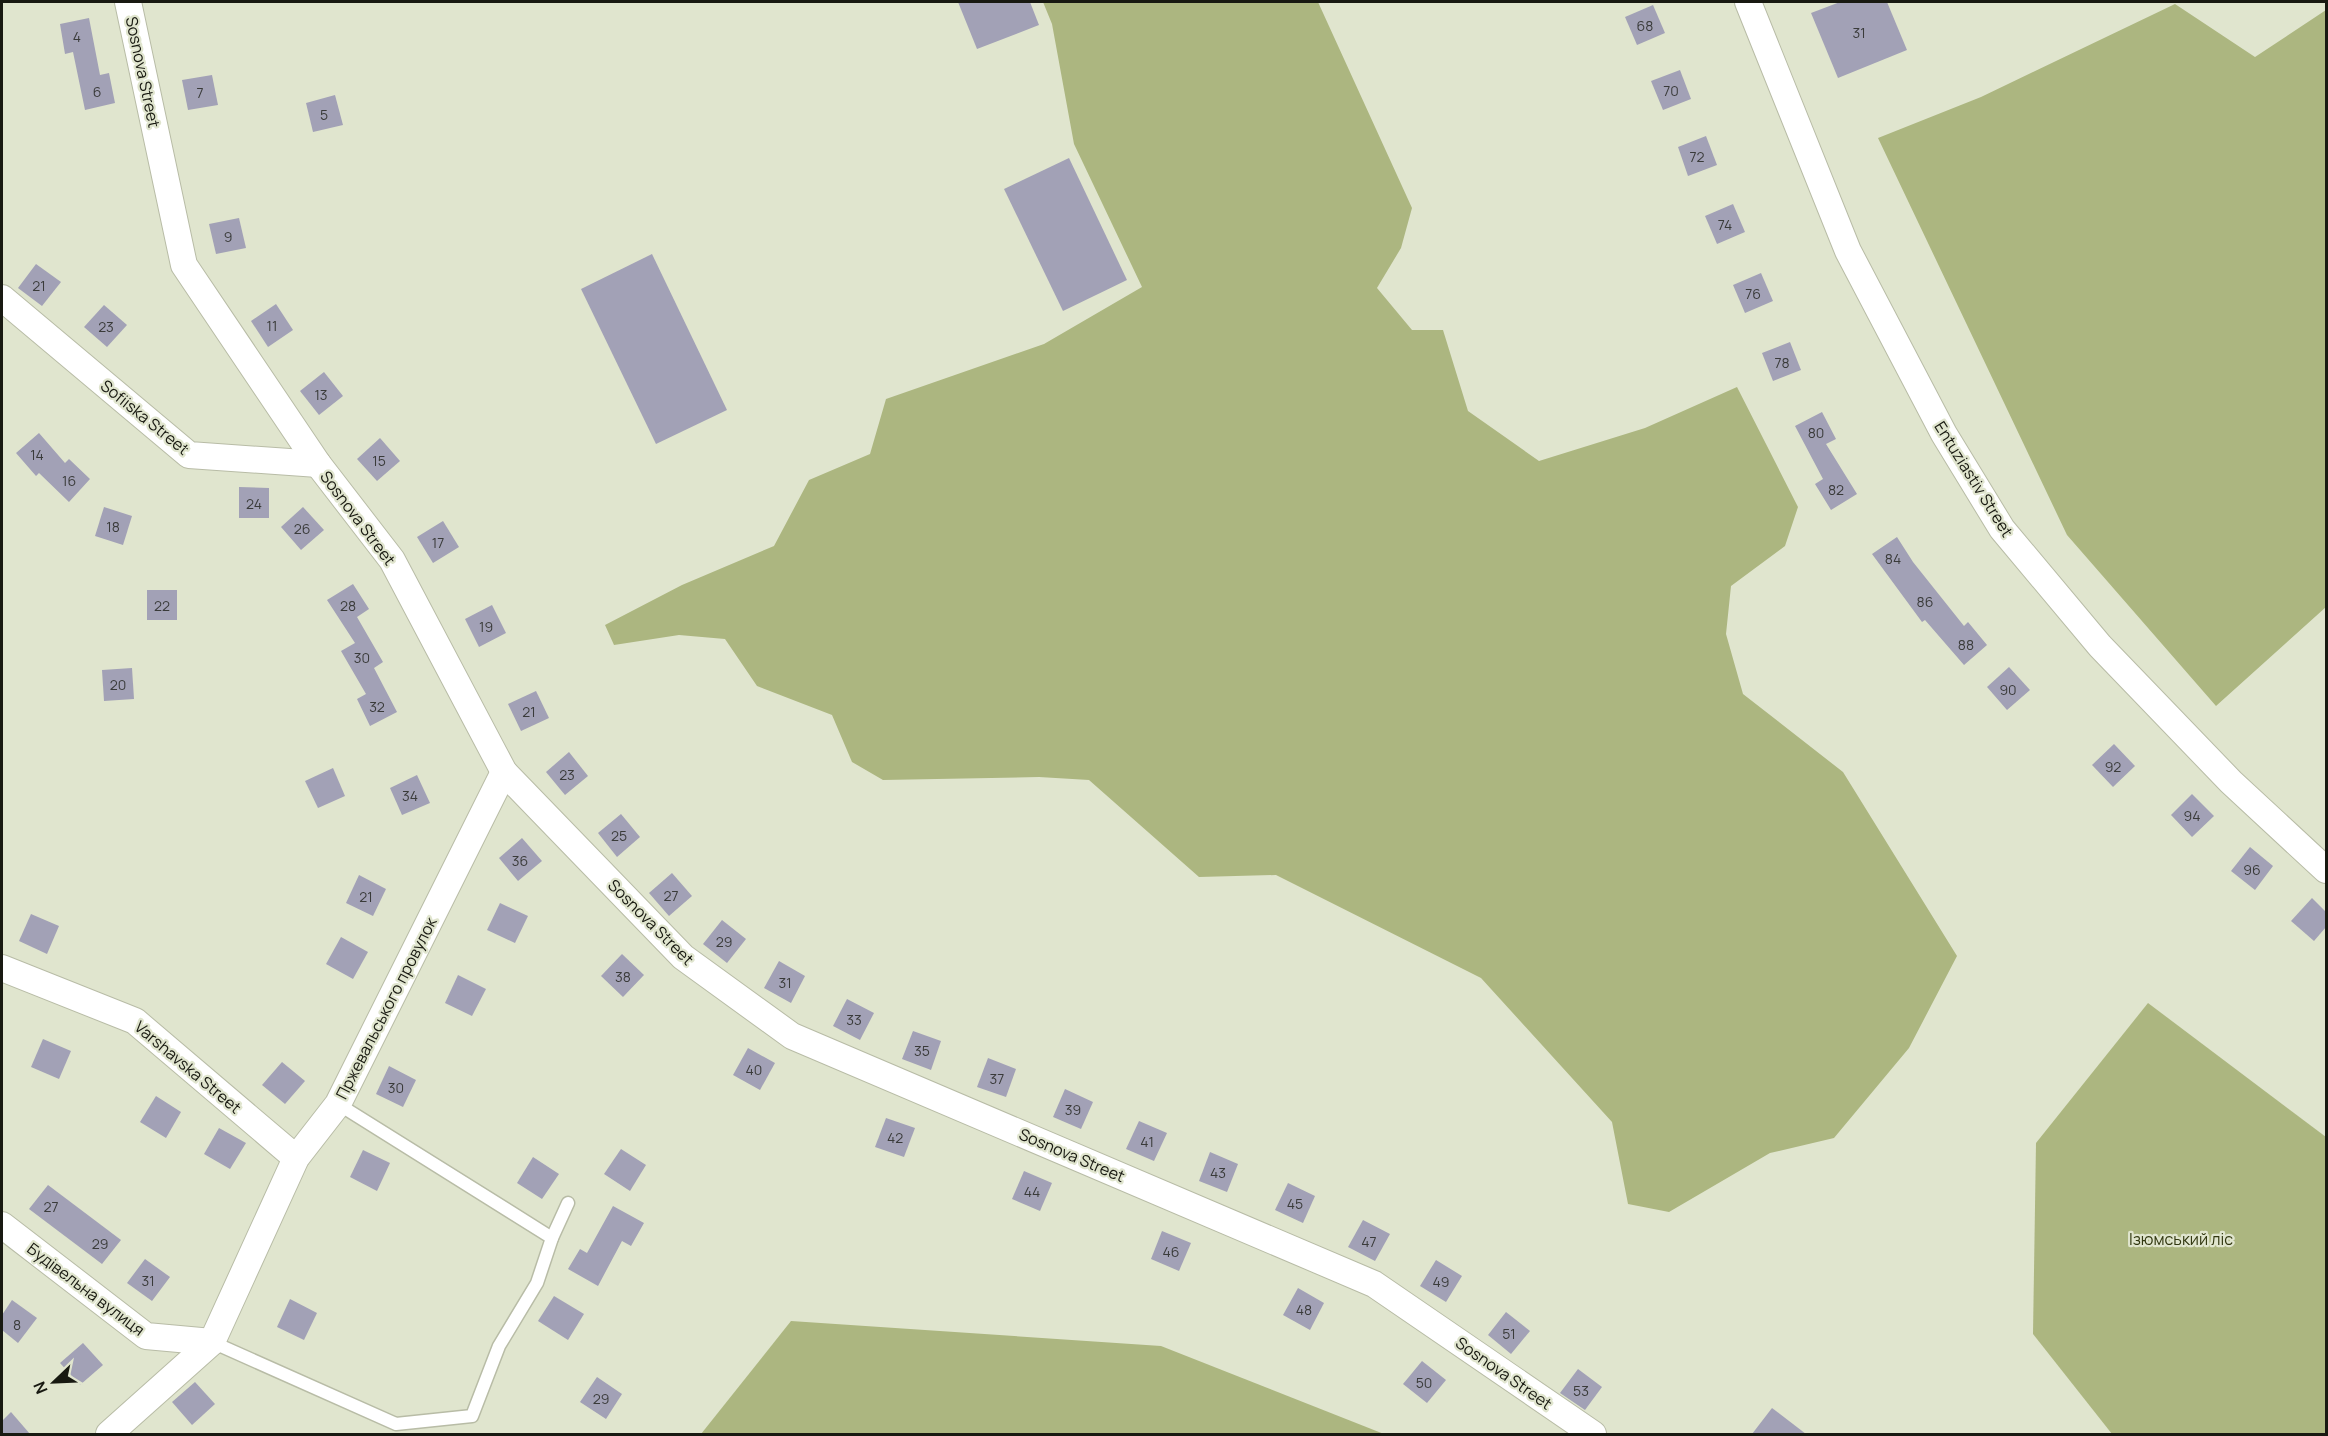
<svg xmlns="http://www.w3.org/2000/svg" width="2328" height="1436" font-family="Manrope,sans-serif">
<style>
.green{fill:#acb680}
.building{fill:#a2a1b6}
.lines{fill:none;stroke-linecap:round;stroke-linejoin:round}
.service-casing{stroke:#b8bca6;stroke-width:15}
.minor-casing{stroke:#b8bca6;stroke-width:28}
.service{stroke:#fff;stroke-width:12}
.minor{stroke:#fff;stroke-width:26}
.labels{text-anchor:middle;dominant-baseline:central;stroke-width:4.5;stroke-linejoin:round;paint-order:stroke}
.number-label{font-size:14px;fill:#3a3b3a}
.street-label{font-size:16px;fill:#181911;stroke:#e0e5ce}
.park-label{font-size:16px;fill:#323811;stroke:#e0e5ce}
</style>
<rect width="100%" height="100%" fill="#e0e5ce"/>
<g class="green">
<polygon points="1043,2 1318,2 1412,208 1401,248 1377,288 1412,330 1443,330 1468,411 1539,461 1645,428 1737,387 1798,507 1785,546 1731,586 1726,634 1743,694 1843,772 1957,956 1909,1048 1834,1138 1770,1153 1669,1212 1628,1204 1612,1122 1481,978 1276,875 1199,877 1089,780 1039,777 883,780 852,762 832,715 757,686 725,639 679,635 614,645 605,625 682,585 774,546 809,480 870,454 886,399 1044,344 1142,287 1074,144 1052,24"/>
<polygon points="2175,4 2255,57 2326,10 2326,607 2216,706 2067,535 1878,138 1981,97"/>
<polygon points="2148,1003 2326,1137 2326,1434 2112,1434 2033,1334 2036,1143"/>
<polygon points="791,1321 1161,1346 1384,1434 701,1434"/>
</g>
<g class="building">
<polygon points="958,2 1030,2 1039,25 977,49"/>
<polygon points="1840,2 1887,2 1907,50 1838,78 1811,13"/>
<polygon points="1653,5 1665,33 1637,45 1625,17"/>
<polygon points="89,18 100,75 109,73 115,103 85,110 73,52 65,54 60,24"/>
<polygon points="1680,70 1691,99 1663,110 1651,81"/>
<polygon points="212,75 218,105 188,110 182,80"/>
<polygon points="335,95 343,125 313,132 306,103"/>
<polygon points="1706,136 1717,165 1688,176 1678,147"/>
<polygon points="1069,158 1127,280 1063,311 1004,189"/>
<polygon points="1733,204 1745,232 1717,244 1705,216"/>
<polygon points="239,218 246,248 216,254 209,224"/>
<polygon points="652,254 727,410 656,444 581,289"/>
<polygon points="36,264 61,282 42,306 18,288"/>
<polygon points="1761,273 1773,301 1745,313 1733,285"/>
<polygon points="276,304 293,330 268,347 251,321"/>
<polygon points="104,305 127,325 107,347 84,327"/>
<polygon points="1790,342 1801,370 1773,381 1762,353"/>
<polygon points="324,372 343,396 319,415 300,391"/>
<polygon points="1822,412 1836,439 1826,444 1857,494 1831,510 1815,484 1823,479 1795,426"/>
<polygon points="39,433 65,463 69,459 90,479 69,502 39,473 36,476 16,453"/>
<polygon points="380,438 400,461 377,481 357,459"/>
<polygon points="239,487 269,488 269,518 239,518"/>
<polygon points="104,507 132,516 123,545 95,536"/>
<polygon points="303,507 324,530 301,550 281,527"/>
<polygon points="443,521 459,547 433,563 417,537"/>
<polygon points="1897,537 1913,562 1964,626 1968,622 1987,645 1964,665 1925,620 1922,622 1872,554"/>
<polygon points="353,584 369,609 357,617 383,662 374,668 397,712 370,726 357,699 366,694 341,651 355,643 327,600"/>
<rect x="147" y="590" width="30" height="30"/>
<polygon points="492,605 506,633 479,647 465,619"/>
<polygon points="2009,667 2030,690 2007,710 1987,687"/>
<polygon points="132,668 134,699 104,701 102,670"/>
<polygon points="536,691 549,718 521,731 508,704"/>
<polygon points="2114,744 2135,766 2113,787 2092,765"/>
<polygon points="569,752 588,776 565,795 546,772"/>
<polygon points="333,768 345,796 318,808 305,781"/>
<polygon points="417,775 430,803 402,815 390,788"/>
<polygon points="2192,794 2214,816 2192,837 2171,815"/>
<polygon points="621,814 640,837 617,857 598,833"/>
<polygon points="522,838 542,861 518,881 499,858"/>
<polygon points="2250,847 2273,866 2255,890 2231,871"/>
<polygon points="672,873 692,896 669,916 649,893"/>
<polygon points="359,875 386,889 373,916 346,903"/>
<polygon points="2312,898 2326,912 2326,927 2314,941 2291,921"/>
<polygon points="500,903 528,916 515,943 487,930"/>
<polygon points="31,914 59,926 47,954 19,941"/>
<polygon points="722,920 746,939 727,963 703,944"/>
<polygon points="341,937 368,952 353,979 326,964"/>
<polygon points="622,954 644,975 623,997 601,976"/>
<polygon points="779,961 805,976 791,1003 764,988"/>
<polygon points="458,975 486,989 472,1016 445,1003"/>
<polygon points="847,999 874,1013 860,1040 833,1026"/>
<polygon points="913,1031 941,1041 931,1070 902,1059"/>
<polygon points="43,1039 71,1051 59,1079 31,1067"/>
<polygon points="748,1048 775,1063 760,1090 733,1075"/>
<polygon points="988,1058 1016,1069 1006,1097 977,1087"/>
<polygon points="282,1062 305,1081 285,1104 262,1085"/>
<polygon points="389,1066 416,1080 403,1107 376,1094"/>
<polygon points="1065,1089 1093,1102 1081,1129 1053,1117"/>
<polygon points="156,1096 181,1112 166,1138 140,1122"/>
<polygon points="886,1118 915,1128 904,1157 875,1147"/>
<polygon points="1139,1121 1167,1133 1154,1161 1126,1149"/>
<polygon points="219,1128 246,1143 230,1169 204,1154"/>
<polygon points="621,1149 646,1165 630,1191 604,1174"/>
<polygon points="363,1150 390,1163 377,1191 350,1177"/>
<polygon points="1210,1152 1238,1164 1227,1192 1199,1181"/>
<polygon points="533,1157 559,1174 542,1199 517,1183"/>
<polygon points="1024,1171 1052,1183 1040,1211 1012,1199"/>
<polygon points="1288,1183 1315,1196 1303,1223 1275,1210"/>
<polygon points="48,1185 121,1240 102,1264 29,1209"/>
<polygon points="613,1206 644,1223 631,1246 622,1241 598,1286 568,1269 580,1249 587,1253"/>
<polygon points="1363,1220 1390,1234 1375,1261 1348,1247"/>
<polygon points="1162,1231 1191,1243 1179,1271 1151,1259"/>
<polygon points="145,1259 170,1277 152,1301 127,1283"/>
<polygon points="1436,1260 1462,1276 1446,1302 1420,1286"/>
<polygon points="1298,1288 1324,1303 1310,1330 1283,1315"/>
<polygon points="554,1296 584,1314 568,1340 538,1321"/>
<polygon points="290,1299 317,1313 304,1340 277,1327"/>
<polygon points="12,1300 37,1318 18,1343 2,1330 2,1315"/>
<polygon points="1506,1312 1530,1331 1511,1354 1488,1335"/>
<polygon points="83,1343 103,1365 80,1385 60,1363"/>
<polygon points="1422,1361 1446,1380 1427,1403 1403,1384"/>
<polygon points="1578,1369 1602,1387 1585,1410 1560,1393"/>
<polygon points="597,1377 622,1394 606,1419 580,1402"/>
<polygon points="195,1382 215,1404 192,1425 172,1402"/>
<polygon points="1772,1408 1806,1434 1752,1434"/>
<polygon points="11,1412 30,1434 2,1434 2,1421"/>
</g>
<g class="lines">
<g class="service-casing">
<g id="service">
<polyline points="338,1104 552,1238"/>
<polyline points="212,1342 396,1424 472,1416 499,1346 537,1283 552,1238 568,1203"/>
</g>
</g>
<g class="minor-casing">
<g id="minor">
<polyline points="128,2 184,265 318,464 392,560 504,772 683,957 792,1036 1374,1284 1593,1434"/>
<polyline points="1748,2 1848,251 1944,434 2002,529 2100,646 2231,782 2326,870"/>
<polyline points="2,298 189,455 318,464"/>
<polyline points="2,968 135,1021 296,1158"/>
<polyline points="2,1225 146,1336 212,1342"/>
<polyline points="109,1434 212,1342 296,1158 338,1104 504,772"/>
</g>
</g>
<use href="#service" class="service"/>
<use href="#minor" class="minor"/>
</g>
<g class="labels">
<g class="number-label">
<text x="1645" y="25">68</text>
<text x="1859" y="32">31</text>
<text x="77" y="36">4</text>
<text x="1671" y="90">70</text>
<text x="97" y="91">6</text>
<text x="200" y="92">7</text>
<text x="324" y="114">5</text>
<text x="1697" y="156">72</text>
<text x="1725" y="224">74</text>
<text x="228" y="236">9</text>
<text x="39" y="285">21</text>
<text x="1753" y="293">76</text>
<text x="272" y="325">11</text>
<text x="106" y="326">23</text>
<text x="1782" y="362">78</text>
<text x="321" y="394">13</text>
<text x="1816" y="432">80</text>
<text x="37" y="454">14</text>
<text x="379" y="460">15</text>
<text x="69" y="480">16</text>
<text x="1836" y="489">82</text>
<text x="254" y="503">24</text>
<text x="113" y="526">18</text>
<text x="302" y="528">26</text>
<text x="438" y="542">17</text>
<text x="1893" y="558">84</text>
<text x="1925" y="601">86</text>
<text x="162" y="605">22</text>
<text x="348" y="605">28</text>
<text x="486" y="626">19</text>
<text x="1966" y="644">88</text>
<text x="362" y="657">30</text>
<text x="118" y="684">20</text>
<text x="2008" y="689">90</text>
<text x="377" y="706">32</text>
<text x="529" y="711">21</text>
<text x="2113" y="766">92</text>
<text x="567" y="774">23</text>
<text x="410" y="795">34</text>
<text x="2192" y="815">94</text>
<text x="619" y="835">25</text>
<text x="520" y="860">36</text>
<text x="2252" y="869">96</text>
<text x="671" y="895">27</text>
<text x="366" y="896">21</text>
<text x="724" y="941">29</text>
<text x="623" y="976">38</text>
<text x="785" y="982">31</text>
<text x="854" y="1019">33</text>
<text x="922" y="1050">35</text>
<text x="754" y="1069">40</text>
<text x="997" y="1078">37</text>
<text x="396" y="1087">30</text>
<text x="1073" y="1109">39</text>
<text x="895" y="1137">42</text>
<text x="1147" y="1141">41</text>
<text x="1218" y="1172">43</text>
<text x="1032" y="1191">44</text>
<text x="1295" y="1203">45</text>
<text x="51" y="1206">27</text>
<text x="1369" y="1241">47</text>
<text x="100" y="1243">29</text>
<text x="1171" y="1251">46</text>
<text x="148" y="1280">31</text>
<text x="1441" y="1281">49</text>
<text x="1304" y="1309">48</text>
<text x="17" y="1324">8</text>
<text x="1509" y="1333">51</text>
<text x="1424" y="1382">50</text>
<text x="1581" y="1390">53</text>
<text x="601" y="1398">29</text>
</g>
<g class="street-label">
<text transform="translate(143 72) rotate(78)">Sosnova Street</text>
<text transform="translate(145 417) rotate(39)">Sofiiska Street</text>
<text transform="translate(1974 479) rotate(58)">Entuziastiv Street</text>
<text transform="translate(358 518) rotate(53)">Sosnova Street</text>
<text transform="translate(651 922) rotate(45)">Sosnova Street</text>
<text transform="translate(386 1008) rotate(-63)">Пржевальського провулок</text>
<text transform="translate(188 1067) rotate(40)">Varshavska Street</text>
<text transform="translate(1072 1155) rotate(23)">Sosnova Street</text>
<text transform="translate(86 1289) rotate(37)">Будівельна вулиця</text>
<text transform="translate(1504 1373) rotate(35)">Sosnova Street</text>
</g>
<g class="park-label">
<text x="2181" y="1239">Ізюмський ліс</text>
</g>
</g>
<rect width="2328" height="1436" fill="none" stroke="#181911" stroke-width="6"/>
<g transform="translate(54 1382) rotate(247)" stroke="#e0e5ce" stroke-width="4.5" paint-order="stroke">
<path d="M0-4.5L10 22L0 15L-10 22Z" fill="#181911"/>
<text y="-9" font-size="16" font-weight="bold" text-anchor="middle" fill="#181911">N</text>
</g>
</svg>
